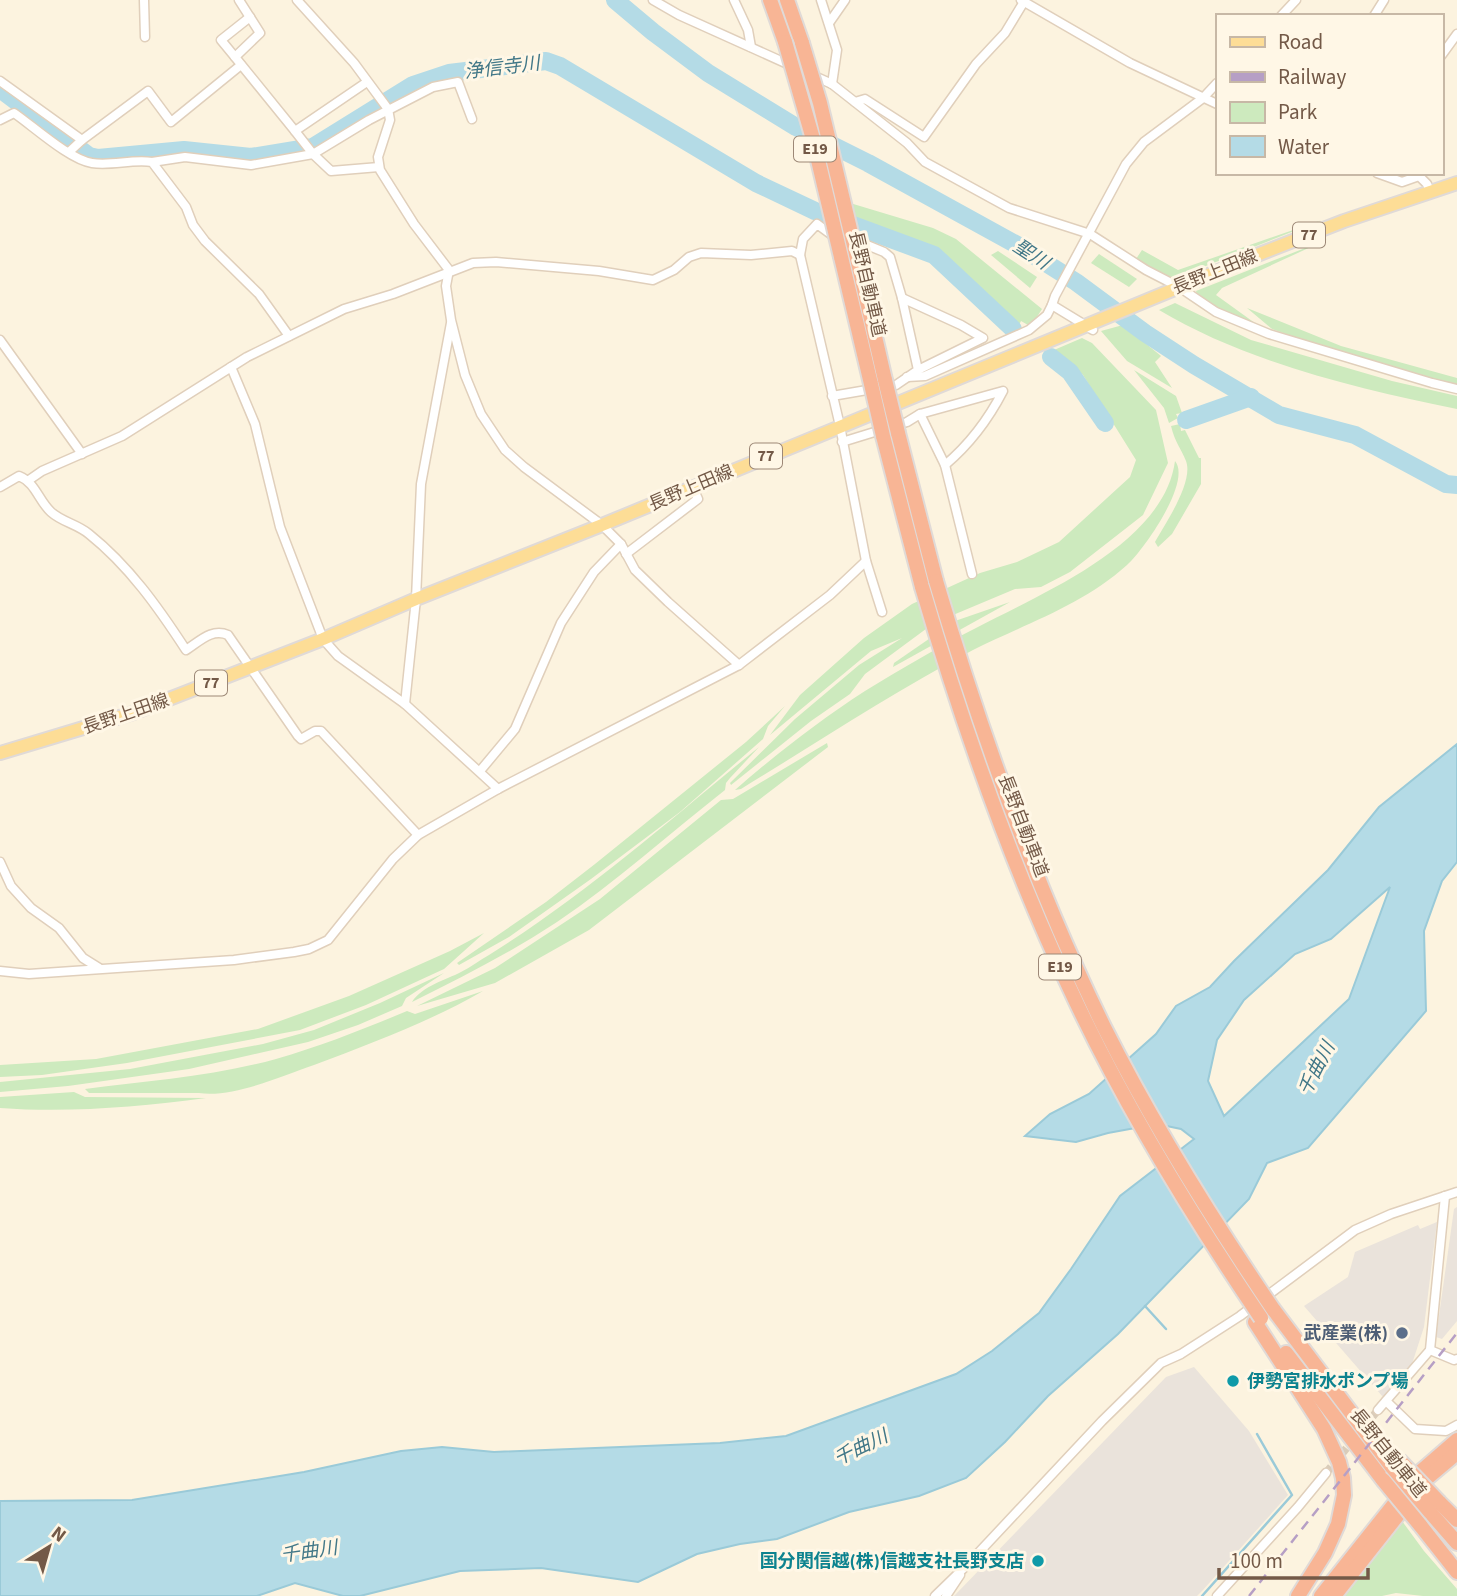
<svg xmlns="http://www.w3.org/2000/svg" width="1457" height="1596" font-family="'Source Sans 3','Noto Sans JP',sans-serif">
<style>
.industrial{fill:#eae3db}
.green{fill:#cdeabe}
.water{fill:#b4dbe6;stroke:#9acad8;stroke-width:2;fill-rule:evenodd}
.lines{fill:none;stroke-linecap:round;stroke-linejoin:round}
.stream{stroke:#9acad8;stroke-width:2.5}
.river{stroke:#b4dbe6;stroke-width:18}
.street-tunnel{stroke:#daccb9;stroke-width:8;stroke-dasharray:8 4;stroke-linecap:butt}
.street-casing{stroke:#e0cfbb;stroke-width:11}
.primary-casing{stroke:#e0dad7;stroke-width:16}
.highway-casing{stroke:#e0dad7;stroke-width:18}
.street{stroke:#fff;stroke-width:8}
.primary{stroke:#fddd96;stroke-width:12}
.highway{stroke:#f8b595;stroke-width:14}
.rail{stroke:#b69fc5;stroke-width:2.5;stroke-dasharray:10 7;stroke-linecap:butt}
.highway-bridge-casing{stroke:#e0dad7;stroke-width:18;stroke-linecap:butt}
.highway-bridge{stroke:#f8b595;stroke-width:14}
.service-dot{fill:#5c6f8a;stroke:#fff7e6;stroke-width:2.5}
.culture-dot{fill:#0f9aa8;stroke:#fff7e6;stroke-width:2.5}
.labels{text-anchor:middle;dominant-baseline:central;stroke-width:6;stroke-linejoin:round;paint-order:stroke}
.shield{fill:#fff7e6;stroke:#9d8877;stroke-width:2}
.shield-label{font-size:16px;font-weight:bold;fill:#735947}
.street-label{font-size:18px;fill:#735947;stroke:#fff7e6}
.service-label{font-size:18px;font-weight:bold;fill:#4e5e75;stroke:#fff7e6;text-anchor:end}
.culture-label{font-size:18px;font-weight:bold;fill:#0d838f;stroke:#fff7e6;text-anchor:start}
.water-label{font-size:19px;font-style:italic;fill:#417787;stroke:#fff7e6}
</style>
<rect width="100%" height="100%" fill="#fcf3df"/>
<g class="industrial">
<polygon points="1457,1207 1457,1321 1442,1339 1436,1337 1454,1209"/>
<polygon points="1437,1222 1424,1327 1411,1367 1383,1397 1304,1306 1348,1277 1355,1252 1418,1225 1420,1229"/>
<polygon points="1194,1367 1249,1431 1288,1495 1203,1590 1197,1596 954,1596 1166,1377"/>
</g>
<g class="green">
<polygon points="850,203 933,228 956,239 1042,309 1033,323 1028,325 1021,321 1018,327 930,246 855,222"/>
<polygon points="1322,220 1173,279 1136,259 1142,250 1178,270"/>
<polygon points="1328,239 1222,288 1216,295 1259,326 1237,318 1198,298 1196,291"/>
<polygon points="998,251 1037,277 1030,288 991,255"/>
<polygon points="1099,254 1137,279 1129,287 1091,263"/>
<path d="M1175,303L1251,340L1392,381L1457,396V409C1358,389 1246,362 1159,310Z"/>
<polygon points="1247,308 1341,346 1457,378 1457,385 1356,359 1272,329"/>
<polygon points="1123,325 1161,356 1155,362 1172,388 1127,361 1101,331"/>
<polygon points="1082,338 1092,343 1156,410 1168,463 1143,515 1070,572 1041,587 1015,589 934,623 865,674 850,694 811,721 731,785 730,783 795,719 859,665 902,638 871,651 770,735 800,695 864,638 912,604 980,573 1017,562 1059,542 1130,477 1136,460 1083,375 1054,350"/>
<polygon points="1134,370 1176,396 1182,413 1176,414 1178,418 1169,423 1164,408"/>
<path d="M1180,424L1181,431L1185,430L1199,458H1201V484L1172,534L1158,547L1155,542C1165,524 1194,482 1186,461C1181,448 1175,443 1171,426Z"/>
<path d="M1175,461C1192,481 1144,550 1127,565C1083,605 1025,624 973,650C893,692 818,742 741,789L735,790C775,755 820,720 865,691C901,669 938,647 976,628C1042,593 1164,544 1175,461Z"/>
<polygon points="1010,602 893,667 894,663 955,621"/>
<polygon points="785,706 768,726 763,739 680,812 591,879 509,937 459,965 457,963 546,902 595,864 746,742"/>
<polygon points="827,743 828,747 589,930 495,983 417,1006 495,968 600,899 721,800 733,799"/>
<path d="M759,747L730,778L726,783L725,790C669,834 616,882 557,922C510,953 462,977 412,1002C422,986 446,980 461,972C471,967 480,960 489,955C585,895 671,819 759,747Z"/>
<polygon points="484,933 444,969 366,1005 300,1030 127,1063 42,1075 0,1077 0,1065 96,1059 258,1029 349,996 450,951"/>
<polygon points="444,973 406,998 402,1006 358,1025 308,1042 189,1069 68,1086 0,1092 0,1082 130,1069 263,1044 314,1030 380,1003"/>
<path d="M483,991C429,1022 372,1043 314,1065C282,1076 233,1098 199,1093H89L85,1089C149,1081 214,1076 276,1059C321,1046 364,1029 407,1011L415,1014Z"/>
<path d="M74,1092L85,1097L206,1098C138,1107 68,1113 0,1108V1097Z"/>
<polygon points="1402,1521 1424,1551 1457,1589 1457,1596 1423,1596 1396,1593 1382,1596 1342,1596"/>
</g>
<path class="water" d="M1457,744V862L1442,881L1424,931L1426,1011L1308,1148L1267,1163L1249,1199L1118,1334L1048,1396L1005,1442L966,1478L919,1496L849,1512L777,1539L740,1544L697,1554L638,1582L541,1568L460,1571L360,1596H343L295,1583L257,1596H0V1501L132,1500L304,1472L401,1451L442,1447L494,1452L720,1443L786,1436L956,1374L992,1351L1039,1313L1071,1269L1120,1196L1194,1139L1181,1129L1157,1124L1108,1133L1076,1142L1025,1136L1050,1114L1089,1094L1156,1034L1176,1006L1210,987L1234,961L1328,870L1379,807ZM1390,887L1349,999L1224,1116L1208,1081L1217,1040L1244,1000L1295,954L1331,939Z"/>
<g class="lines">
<g class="stream">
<polyline points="1145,1306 1166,1329"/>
<polyline points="1202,1596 1292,1495 1257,1434"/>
</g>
<g class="river">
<polyline points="615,0 653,32 708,73 796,127 868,163 1019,246 1076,282 1145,333 1194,365 1279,415 1355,435 1446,484 1457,485"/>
<polyline points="0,89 89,156 98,158 184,150 251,157 313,147 413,85 449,73 546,61 560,66 756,183 815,211 934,255 1013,329"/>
<polyline points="1051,357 1070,372 1105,423"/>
<polyline points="1186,420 1251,397"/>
</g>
<polyline class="street-tunnel" points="1326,1473 1378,1410"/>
<g class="street-casing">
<g id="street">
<polyline points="144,0 145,37"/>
<polyline points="239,0 260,33 235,57 295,131 367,82"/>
<polyline points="297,0 354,63 388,109 390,120 378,157 380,170 414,224 449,270 446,286 451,320 465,375 481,414 505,450 524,467 602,525 621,544 635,570 668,602 739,665"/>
<polyline points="653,0 679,15 832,84 907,143 925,162 1009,208 1090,234 1146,270 1179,287 1216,312 1269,334 1432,383 1457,389"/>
<polyline points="734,0 748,30 751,47"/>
<polyline points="821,0 837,50 832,84"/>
<polyline points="1021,0 1130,63 1217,104"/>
<polyline points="1281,16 1296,0"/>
<polyline points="1374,16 1384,0"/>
<polyline points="829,23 845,0"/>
<polyline points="1441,56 1457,34"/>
<polyline points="235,57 221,40 250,17"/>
<polyline points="0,81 82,140"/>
<polyline points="855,102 865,99 924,137 976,64 1005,33 1025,0"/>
<path d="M0,120L14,113C33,126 70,160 92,163C112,166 132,159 152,162L186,207L193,225L205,241L259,294L289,336"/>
<polyline points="69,152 82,140 148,91 171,122 241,65"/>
<polyline points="152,162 185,157 251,165 313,154 295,131"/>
<polyline points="379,167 331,171 313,154 369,120 433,87 458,82 472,119"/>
<polyline points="1377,173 1402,182 1419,176 1427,184 1430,192"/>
<polyline points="902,298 961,325 983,338 918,370"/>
<polyline points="1093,330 1052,305 1055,296 1126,164 1144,142 1203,98 1217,83"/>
<polyline points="0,340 82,454"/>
<polyline points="231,367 255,424 280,527 323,639 338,656 405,704 498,789"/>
<polyline points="907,377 925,376 1029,330 1047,315 1052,305"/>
<polyline points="832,396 896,385 918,370 902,298 890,257 884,252 850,238 832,235 817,224 803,239 800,255 840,426 866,561 882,612"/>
<path d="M920,414L1003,391C988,420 970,444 945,465"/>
<polyline points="842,442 907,422 920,414 945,465 972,574"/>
<polyline points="29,480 42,471 122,436 247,357 344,309 393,294 473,263 496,262 599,271 653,280 674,270 689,257 701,253 751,255 792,251 800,255"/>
<path d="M0,487L19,476C36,483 38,500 51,512C62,522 77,524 89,534C129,566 158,607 186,650C200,641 212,628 228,635L298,736L301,739L315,731H321L418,835"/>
<polyline points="626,554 698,499 692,486"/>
<polyline points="405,704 416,599 421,484 451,323"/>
<polyline points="480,771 515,729 561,623 594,572 621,544"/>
<polyline points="0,862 11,886 31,908 59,928 83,958 99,968"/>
<polyline points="0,971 29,974 234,960 294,952 309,949 328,940 393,859 418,835 498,789 739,665 830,595 866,561"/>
<polyline points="1430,1350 1454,1360 1457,1359"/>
<polyline points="1386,1401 1415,1429 1446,1431 1457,1425"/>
<polyline points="1378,1410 1430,1350 1445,1196"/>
<polyline points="935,1596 968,1564 1102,1421 1161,1363 1181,1354 1240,1316 1355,1230 1391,1214 1457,1192"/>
<polyline points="946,1596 960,1575"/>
<polyline points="1217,1596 1298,1507 1326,1473"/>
</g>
</g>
<g class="primary-casing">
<polyline id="primary" points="0,753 133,713 323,639 416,599 602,525 1262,253 1344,221 1457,183"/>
</g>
<g class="highway-casing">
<g id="highway">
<polyline points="770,0 785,42"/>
<polyline points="787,0 802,43"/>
<polyline points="856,254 885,380"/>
<polyline points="841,257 871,384"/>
<polyline points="898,433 936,581"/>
<polyline points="883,436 922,587"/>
<polyline points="1273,1309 1392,1467"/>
<polyline points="1255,1322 1324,1429 1339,1462 1343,1478 1344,1495 1338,1524 1325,1553 1298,1596"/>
<polyline points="1286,1353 1383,1480"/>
<polyline points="1439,1502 1457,1520"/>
<polyline points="1430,1512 1457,1543"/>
<polyline points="1420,1525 1457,1572"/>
<polyline points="1321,1596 1419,1473 1457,1440"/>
<polyline points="1334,1596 1427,1478 1457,1453"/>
</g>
</g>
<use href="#street" class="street"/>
<use href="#primary" class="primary"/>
<use href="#highway" class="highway"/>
<polyline class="rail" points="1249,1596 1457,1333"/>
<g class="highway-bridge-casing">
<g id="highway-bridge">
<polyline points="785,42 813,139 841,257"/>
<polyline points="802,43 820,103 856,254"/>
<polyline points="885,380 898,433"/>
<polyline points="871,384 883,436"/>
<path d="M936,581C981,733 1034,884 1104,1027C1153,1125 1212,1219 1273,1309"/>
<path d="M922,587C962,724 1009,860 1070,989C1123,1104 1190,1213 1261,1318"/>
<polyline points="1399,1460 1439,1502"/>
<polyline points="1392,1467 1430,1512"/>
<polyline points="1383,1480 1420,1525"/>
</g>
</g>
<use href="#highway-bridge" class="highway-bridge"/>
</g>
<circle class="service-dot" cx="1402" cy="1333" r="7"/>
<g class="culture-dot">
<circle cx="1233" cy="1381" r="7"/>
<circle cx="1038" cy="1561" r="7"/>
</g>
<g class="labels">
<g class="shield">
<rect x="794" y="136.5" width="42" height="25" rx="5"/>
<rect x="1293" y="222.5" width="32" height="25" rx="5"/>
<rect x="750" y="443.5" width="32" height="25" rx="5"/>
<rect x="195" y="670.5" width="32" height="25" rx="5"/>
<rect x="1039" y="954.5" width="42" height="25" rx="5"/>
</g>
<g class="shield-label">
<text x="815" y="149">E19</text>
<text x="1309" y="235">77</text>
<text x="766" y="456">77</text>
<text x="211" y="683">77</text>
<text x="1060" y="967">E19</text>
</g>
<g class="street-label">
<text transform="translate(1215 272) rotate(-22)">長野上田線</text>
<text transform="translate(867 284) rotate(77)">長野自動車道</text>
<text transform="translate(691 488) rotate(-23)">長野上田線</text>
<text transform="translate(126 714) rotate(-19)">長野上田線</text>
<text transform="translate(1023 826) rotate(69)">長野自動車道</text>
<text transform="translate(1388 1453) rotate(51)">長野自動車道</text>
</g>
<g class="service-label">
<text x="1388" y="1333">武産業(株)</text>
</g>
<g class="culture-label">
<text x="1247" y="1381">伊勢宮排水ポンプ場</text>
<text x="1024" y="1561" text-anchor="end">国分関信越(株)信越支社長野支店</text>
</g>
<g class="water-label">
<text transform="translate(502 68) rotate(-7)">浄信寺川</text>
<text transform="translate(1031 255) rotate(33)">聖川</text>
<text transform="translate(1317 1069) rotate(-63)">千曲川</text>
<text transform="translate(861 1448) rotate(-26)">千曲川</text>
<text transform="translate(309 1552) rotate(-8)">千曲川</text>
</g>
</g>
<rect x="1216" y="14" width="228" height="161" fill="#fff7e6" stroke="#c7b8a6" stroke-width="2"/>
<rect x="1230" y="37" width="35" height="10" fill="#fddd96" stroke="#c7b8a6" stroke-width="2"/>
<text x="1278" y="49" font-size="21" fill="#735947">Road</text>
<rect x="1230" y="72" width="35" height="10" fill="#b69fc5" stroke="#c7b8a6" stroke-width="2"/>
<text x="1278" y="84" font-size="21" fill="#735947">Railway</text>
<rect x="1230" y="102" width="35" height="21" fill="#cdeabe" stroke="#c7b8a6" stroke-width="2"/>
<text x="1278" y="119" font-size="21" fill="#735947">Park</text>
<rect x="1230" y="136" width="35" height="21" fill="#b4dbe6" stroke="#c7b8a6" stroke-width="2"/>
<text x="1278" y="154" font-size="21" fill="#735947">Water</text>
<g transform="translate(49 1547) rotate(37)" stroke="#fff7e6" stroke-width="5" paint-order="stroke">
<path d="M0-5L12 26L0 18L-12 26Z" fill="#735947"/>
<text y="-10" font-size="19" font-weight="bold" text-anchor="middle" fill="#735947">N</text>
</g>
<path d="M1219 1568v10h149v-10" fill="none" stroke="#735947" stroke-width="3.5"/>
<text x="1230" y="1568" font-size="21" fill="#735947" stroke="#fff7e6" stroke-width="5" paint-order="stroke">100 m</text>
</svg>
